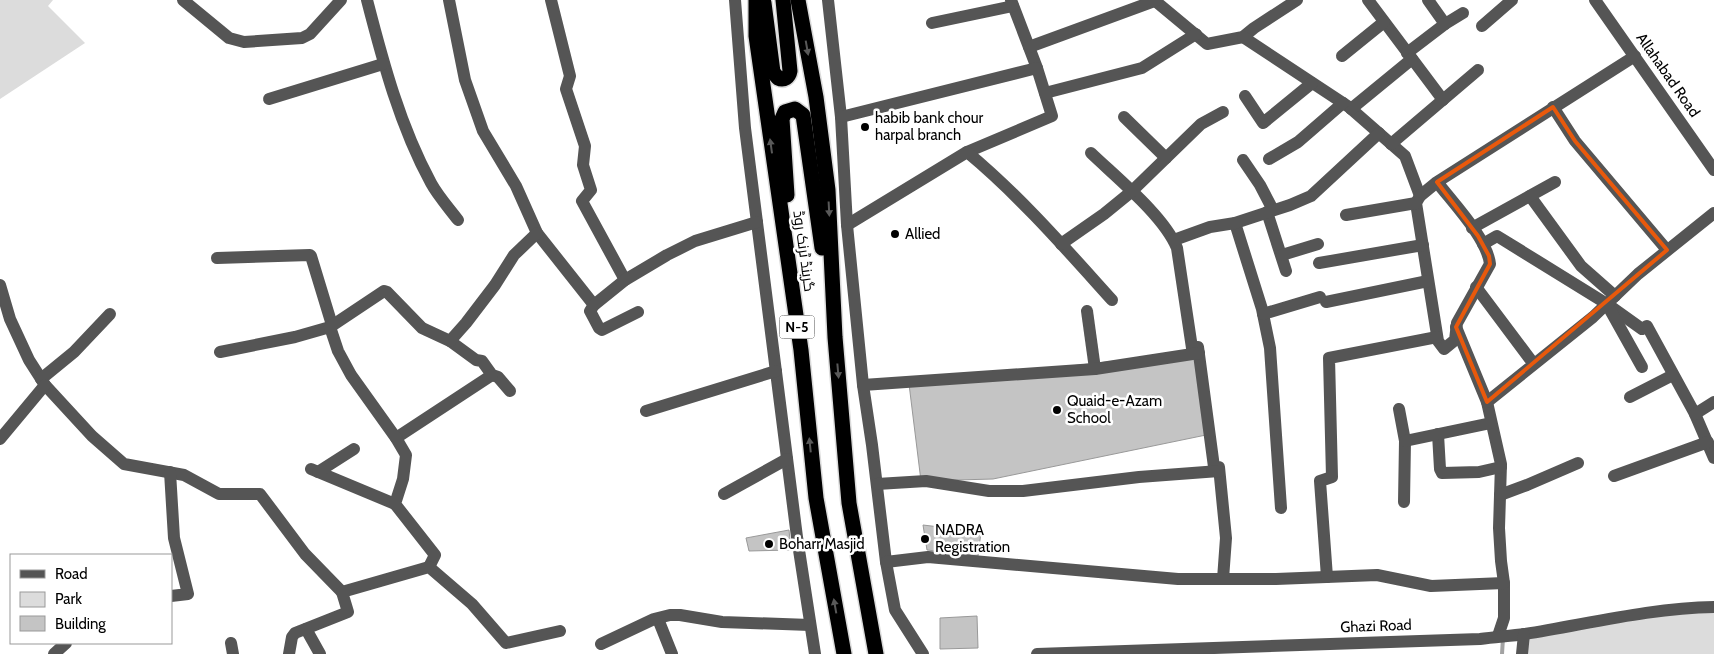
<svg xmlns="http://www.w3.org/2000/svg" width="1714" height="654" font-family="Cabin,Cairo,sans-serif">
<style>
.green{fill:#dcdcdc}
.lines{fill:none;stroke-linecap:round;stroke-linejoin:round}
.stream{stroke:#a3a3a3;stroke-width:4}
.building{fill:#c4c4c4;stroke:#999}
.highway-casing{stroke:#dbdbdb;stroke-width:18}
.minor{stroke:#555;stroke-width:12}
.highway{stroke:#000;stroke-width:15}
.oneway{fill:#595959}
.marked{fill:none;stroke:#e8590c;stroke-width:4;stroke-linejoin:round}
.poi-dot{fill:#000;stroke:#fff;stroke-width:2}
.labels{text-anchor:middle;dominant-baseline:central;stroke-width:5;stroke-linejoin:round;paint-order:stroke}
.shield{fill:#fff;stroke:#4c4c4c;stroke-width:1}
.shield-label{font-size:14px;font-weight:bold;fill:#000}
.street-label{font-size:15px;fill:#000;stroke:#fff}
.poi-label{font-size:15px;fill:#000;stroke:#fff;text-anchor:start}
</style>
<rect width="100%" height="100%" fill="#fff"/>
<g class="green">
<polygon points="0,0 53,0 48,6 85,43 0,99"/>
<polygon points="1714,607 1714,654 1523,654 1524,634"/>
</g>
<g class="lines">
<polyline class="stream" points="1502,654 1503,638"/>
</g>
<g class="building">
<polygon points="1196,352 1206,435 993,479 921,481 909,384"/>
<polygon points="923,525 981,532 978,556 927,550"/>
<polygon points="789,530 791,550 749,551 746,538"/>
<polygon points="977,616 978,648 940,649 940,618"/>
</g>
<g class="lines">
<g class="highway-casing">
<g id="highway">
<polyline points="756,0 756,36 801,350 816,498 844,654"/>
<polyline points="798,0 816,97 828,190 835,337 849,503 876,654"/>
<path d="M764,3L773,72L778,78C784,81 789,77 790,71L783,0"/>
<polyline points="787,195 782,119 785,112 795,109 803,115 822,248"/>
</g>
</g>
<g class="minor">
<polyline points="183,0 229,38 244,42 302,38 310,34 341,0"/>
<path d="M367,0C383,62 400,126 431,183C438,196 449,208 458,220"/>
<polyline points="449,0 465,80 483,131 516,186 537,233 594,305"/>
<polyline points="551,0 570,76 566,89 585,146 583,165 591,190 582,201 625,280"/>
<polyline points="735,0 745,128 797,537 815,654"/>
<polyline points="828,0 841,117 847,225 863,385 872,445 886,562 895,610 923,654"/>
<polyline points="1011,0 1037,68"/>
<polyline points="1154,0 1207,44 1243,37 1254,28 1297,0"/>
<polyline points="1368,0 1443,100"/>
<polyline points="1428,0 1445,24"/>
<polyline points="1595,0 1714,170"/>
<polyline points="932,23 1013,6"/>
<polyline points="1482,26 1512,0"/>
<polyline points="1243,37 1349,107 1405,156 1420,196"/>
<polyline points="1029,47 1157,0"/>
<polyline points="1407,53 1445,24 1463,13"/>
<polyline points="1342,56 1384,22"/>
<polyline points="1045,93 1142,68 1196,34"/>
<polyline points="1245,96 1263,123 1312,83"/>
<polyline points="269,99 383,64"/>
<polyline points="1553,107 1575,141 1667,250"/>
<polyline points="1351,109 1412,59"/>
<polyline points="841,117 1037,68 1052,116 967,152"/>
<polyline points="1124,117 1166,158"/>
<polyline points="1391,144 1478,70"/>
<path d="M1091,153C1117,178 1164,216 1177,248L1192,348L1198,347L1214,467H1219L1226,538L1223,579"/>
<polyline points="1269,159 1298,142 1343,103"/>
<polyline points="1243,160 1260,185 1273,210"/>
<path d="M1437,182C1453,203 1487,238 1490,264L1457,323L1455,340L1444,349L1438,341L1416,203L1420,196L1437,182L1635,56"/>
<polyline points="1530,196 1581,266 1615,296"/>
<polyline points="1267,212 1286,271"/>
<polyline points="1346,215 1416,203"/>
<polyline points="1235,223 1262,309 1270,348 1281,508"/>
<path d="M847,225L967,152C1020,196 1066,249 1112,300"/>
<polyline points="1472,228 1555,182"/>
<polyline points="1174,240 1210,227 1235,223 1290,205 1311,196 1379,133"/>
<polyline points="1061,244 1104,214 1131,192 1201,124 1223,112"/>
<polyline points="1483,244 1497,236 1607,304 1642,329 1647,326 1695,414 1714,458"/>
<polyline points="1282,255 1318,244"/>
<polyline points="217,258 310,255 311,256 332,325"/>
<polyline points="1319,263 1423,245"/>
<polyline points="0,285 10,319 29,360 45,385 92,436 124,464 184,475 219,494 260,494 305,554 342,592"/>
<polyline points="1476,287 1533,363"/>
<polyline points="1326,302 1428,281"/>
<polyline points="1609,308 1642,367"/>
<polyline points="1087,311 1095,369"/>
<polyline points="638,312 602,330 599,328 590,311 594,305 625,280 667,255 695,241 757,222"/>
<polyline points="1263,314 1320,297"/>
<polyline points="1456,327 1487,402 1501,464 1499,528 1501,561 1504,583 1504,618 1498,636"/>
<polyline points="450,341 476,360 482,361 492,375 498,377 510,391"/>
<polyline points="220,352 295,337 330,327"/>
<polyline points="41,379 74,352 110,314"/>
<polyline points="863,385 1095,369 1199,353"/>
<polyline points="1630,397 1673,375"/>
<polyline points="1487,402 1593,317 1638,274 1714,213"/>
<polyline points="1399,409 1405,441 1404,502"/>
<polyline points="646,411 776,371"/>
<polyline points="1695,414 1714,402"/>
<polyline points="1438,434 1440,469 1442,473 1479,472 1501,467"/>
<polyline points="396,438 492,375"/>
<polyline points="0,439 45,385"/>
<polyline points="1405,441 1491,423"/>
<polyline points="311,469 395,504"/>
<polyline points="170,472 174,538 188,594 171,596"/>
<polyline points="318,472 354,449"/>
<polyline points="1614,476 1708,442"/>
<polyline points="877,484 926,481 989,491 1023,491 1139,477 1219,471"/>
<polyline points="724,494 787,459"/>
<polyline points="1500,495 1527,485 1578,463"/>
<polyline points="886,562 928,557 1178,579 1276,579 1377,575 1431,586 1504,583"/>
<polyline points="429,567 435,555 395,504 403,479 406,455 396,438 351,375 338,351 330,327 384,291 387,292 422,328 450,341 466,323 495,285 514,255 537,233"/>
<polyline points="1327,577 1320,481 1332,477 1329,358 1437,337"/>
<polyline points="658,619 672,654"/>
<polyline points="306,629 320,654"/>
<polyline points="231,643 233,654"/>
<polyline points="601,644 654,619 670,615 680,615 722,622 810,625"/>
<polyline points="54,654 66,643"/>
<polyline points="289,654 292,637 295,633 348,612 342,592 429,567 472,604 506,643 560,631"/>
<path d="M1037,654L1480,639C1495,637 1510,636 1525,634C1588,624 1650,608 1714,607"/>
<polyline points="1522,654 1524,634"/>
</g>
<use href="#highway" class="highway"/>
</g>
<defs><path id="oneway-solid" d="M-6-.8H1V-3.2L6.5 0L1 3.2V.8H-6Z" transform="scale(1.25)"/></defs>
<g class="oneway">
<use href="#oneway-solid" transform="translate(807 48) rotate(80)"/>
<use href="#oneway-solid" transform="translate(771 146) rotate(-98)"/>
<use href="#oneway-solid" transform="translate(829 209) rotate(87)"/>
<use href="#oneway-solid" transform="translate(838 371) rotate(85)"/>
<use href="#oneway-solid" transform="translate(810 445) rotate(-96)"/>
<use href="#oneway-solid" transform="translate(835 606) rotate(-100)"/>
</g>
<path class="marked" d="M1553,107L1575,141L1667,250L1487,402L1456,327L1490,264L1489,256L1478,236L1437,182Z"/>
<g class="poi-dot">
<circle cx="865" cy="127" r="5"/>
<circle cx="895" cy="234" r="5"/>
<circle cx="1057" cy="410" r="5"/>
<circle cx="925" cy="539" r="5"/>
<circle cx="769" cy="544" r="5"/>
</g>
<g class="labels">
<rect class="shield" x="779.5" y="315.5" width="35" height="23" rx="4"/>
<g class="shield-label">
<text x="797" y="327">N-5</text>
</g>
<g class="street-label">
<text transform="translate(1668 75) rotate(55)">Allahabad Road</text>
<text transform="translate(804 251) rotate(82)">گرینڈ ٹرنک روڈ</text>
<text transform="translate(1376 626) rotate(-2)">Ghazi Road</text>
</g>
<g class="poi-label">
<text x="875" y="118">habib bank chour<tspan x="875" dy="17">harpal branch</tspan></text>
<text x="905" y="234">Allied</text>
<text x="1067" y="401">Quaid-e-Azam<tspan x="1067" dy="17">School</tspan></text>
<text x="935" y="530">NADRA<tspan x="935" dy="17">Registration</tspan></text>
<text x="779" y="544">Boharr Masjid</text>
</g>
</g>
<rect x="10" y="554" width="162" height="90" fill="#ffffff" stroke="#999999"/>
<rect x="20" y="570" width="25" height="8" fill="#555555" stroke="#999999"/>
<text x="55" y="579" font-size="15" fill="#000000">Road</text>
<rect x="20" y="592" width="25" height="15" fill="#dcdcdc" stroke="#999999"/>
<text x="55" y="604" font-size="15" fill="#000000">Park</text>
<rect x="20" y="616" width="25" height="15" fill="#c4c4c4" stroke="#999999"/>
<text x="55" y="629" font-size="15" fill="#000000">Building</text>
</svg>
